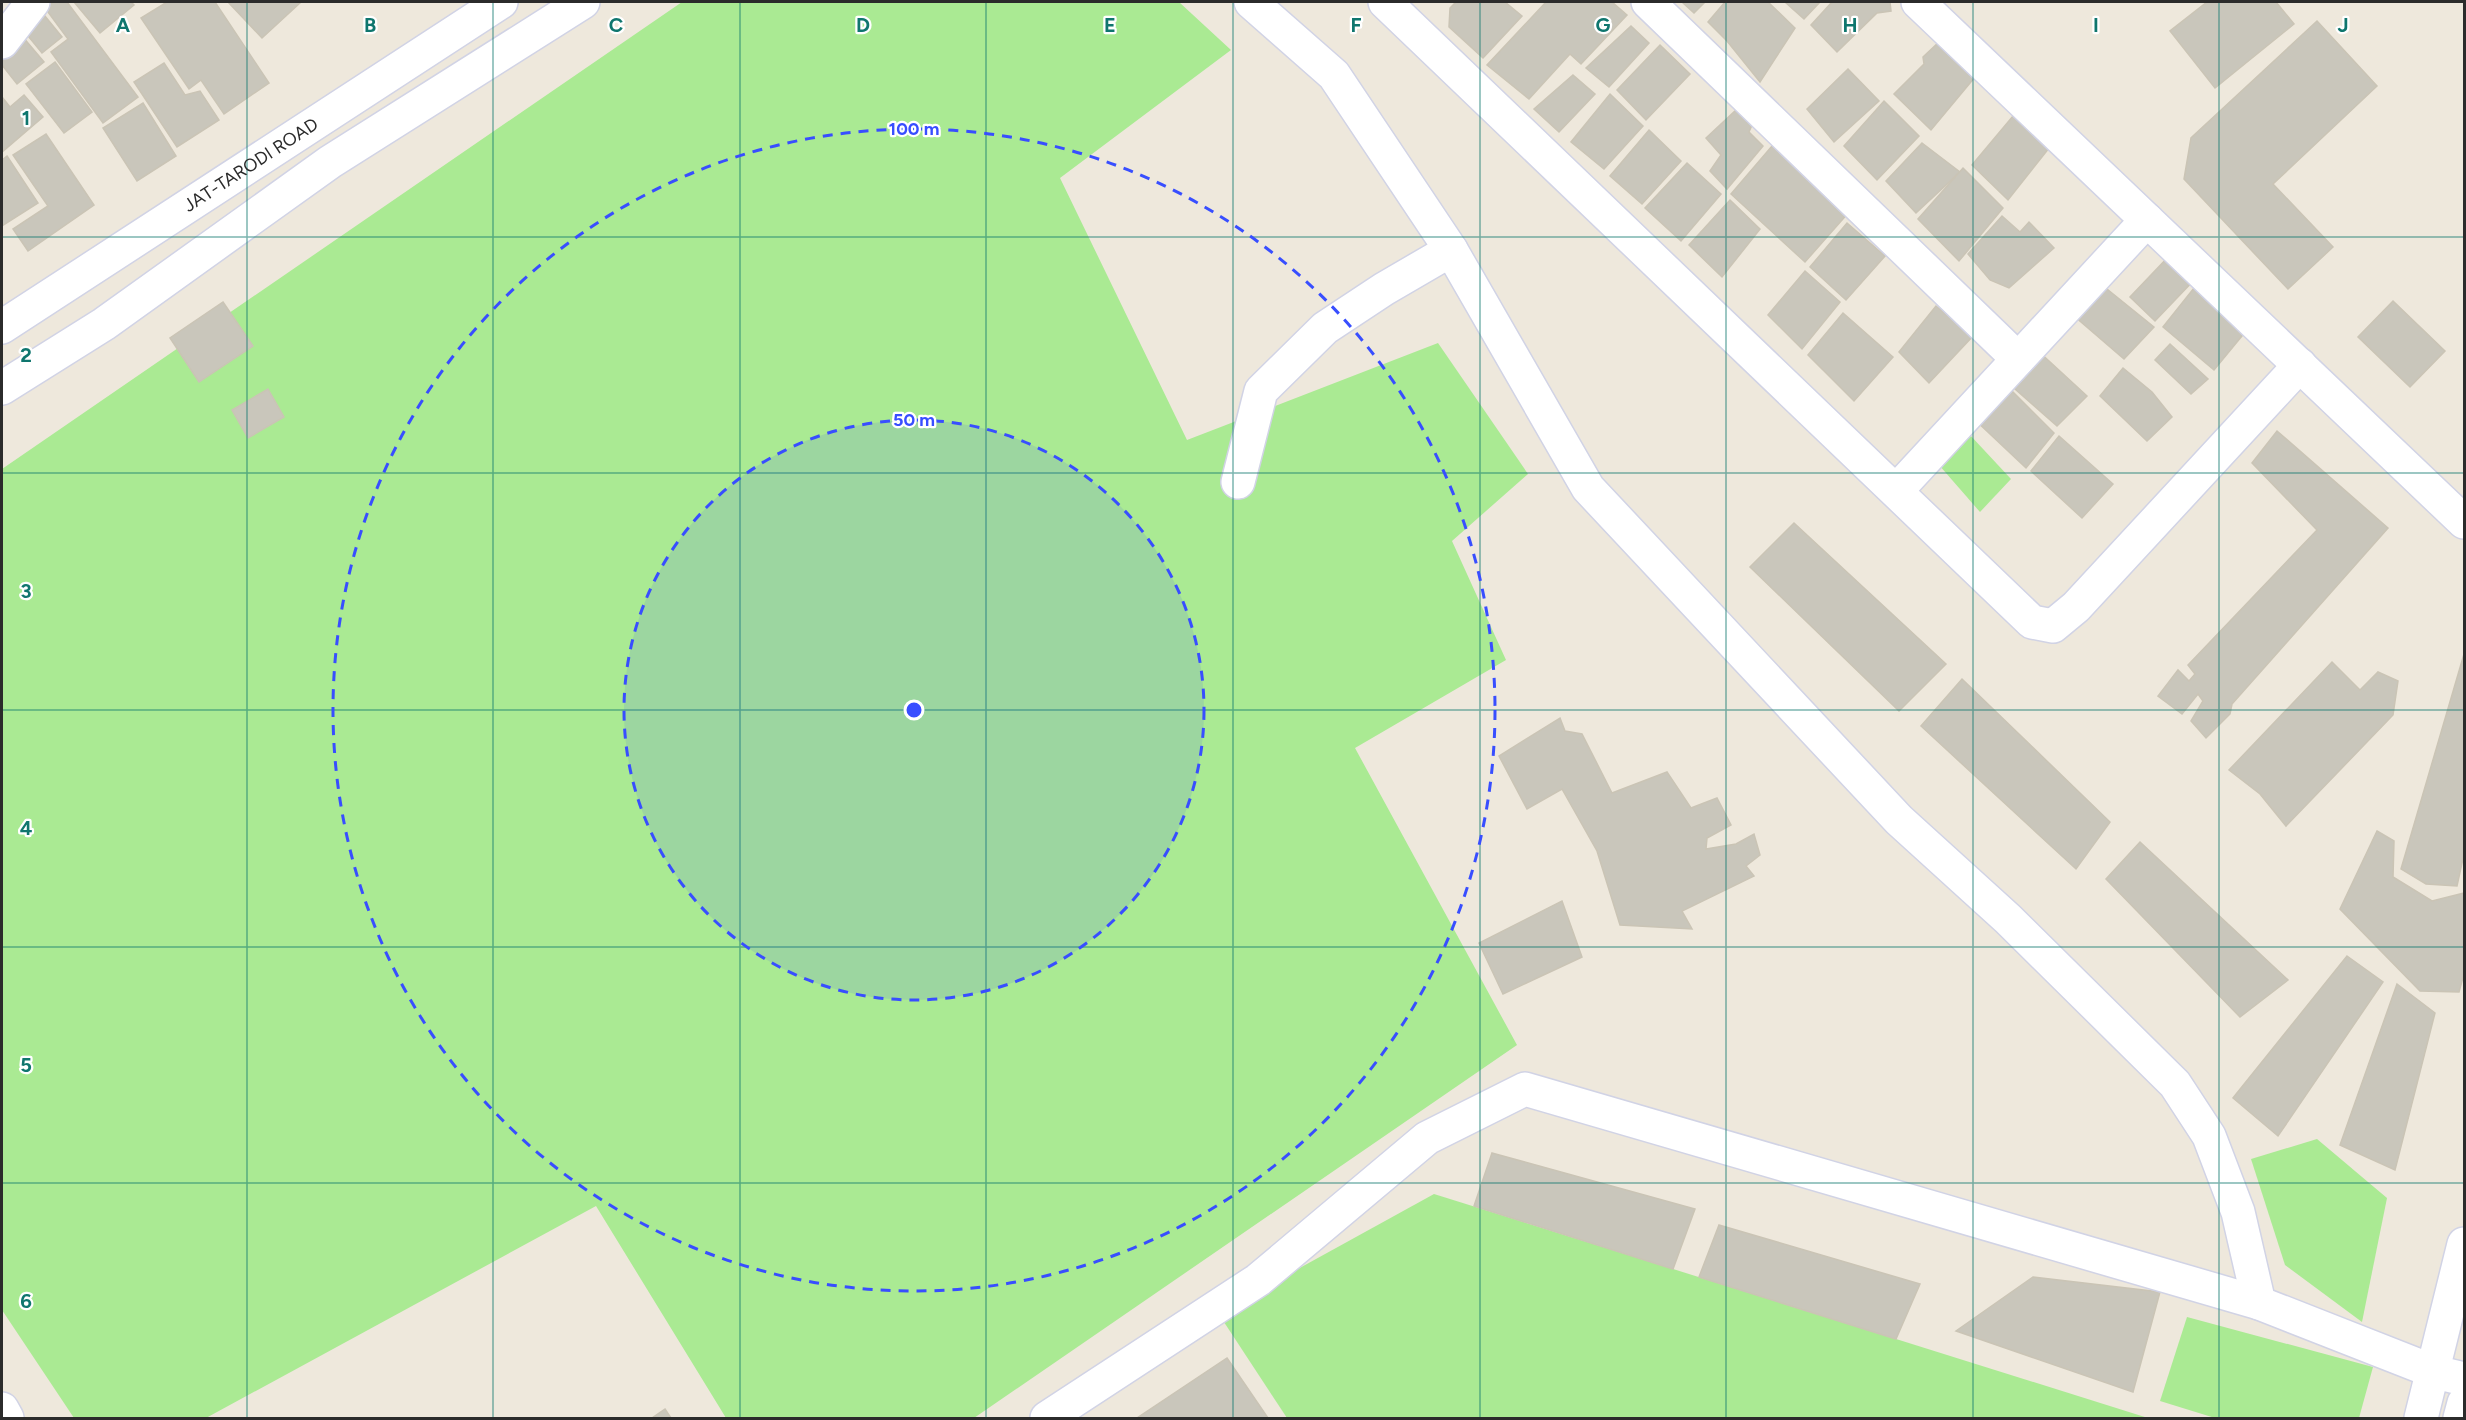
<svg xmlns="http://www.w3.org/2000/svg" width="2466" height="1420" font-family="Figtree,sans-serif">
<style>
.green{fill:#aaea93}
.building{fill:#c9c6bb;stroke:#cac4b5;stroke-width:1.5}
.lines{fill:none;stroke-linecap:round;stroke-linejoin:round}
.street-casing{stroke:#d1d3e5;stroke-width:36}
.secondary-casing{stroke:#d1d3e5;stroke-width:36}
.street{stroke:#fff;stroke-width:33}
.secondary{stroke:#fff;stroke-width:33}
.grid{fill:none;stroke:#0f766e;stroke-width:1.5;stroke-opacity:0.55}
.ring{fill:none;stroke:#384eff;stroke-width:3;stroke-dasharray:10 8}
.labels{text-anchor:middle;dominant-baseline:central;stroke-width:4.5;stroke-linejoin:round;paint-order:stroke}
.street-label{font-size:18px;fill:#2b2b2b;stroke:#fff}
.grid-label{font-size:20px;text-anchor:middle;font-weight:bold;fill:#0f766e;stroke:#fff;stroke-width:4.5;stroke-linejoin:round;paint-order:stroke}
.centre{fill:#384eff;stroke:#fff;stroke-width:3}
.ring-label{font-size:18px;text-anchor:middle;font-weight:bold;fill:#384eff;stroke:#fff;stroke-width:4.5;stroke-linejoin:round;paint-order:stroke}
</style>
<rect width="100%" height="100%" fill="#eee8dc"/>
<g class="green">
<polygon points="682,2 1179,2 1231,50 1060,178 1187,440 1438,343 1528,474 1452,541 1506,660 1355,748 1517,1045 974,1418 726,1418 596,1206 206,1418 74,1418 2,1310 2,469"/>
<polygon points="1970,435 2011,479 1980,512 1939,465"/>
<polygon points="2317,1139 2387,1198 2362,1322 2285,1265 2251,1159"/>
<polygon points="1434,1194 2148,1418 1287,1418 1218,1313"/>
<polygon points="2187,1317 2373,1367 2359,1418 2215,1418 2160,1401"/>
</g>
<g class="building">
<polygon points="53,2 67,2 138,97 103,123 51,52 68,39 45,8"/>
<polygon points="74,2 131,2 134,5 100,33"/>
<polygon points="167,2 215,2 269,83 224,114 201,80 189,89 141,18"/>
<polygon points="228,2 301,2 262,38"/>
<polygon points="1456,2 1505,2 1522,16 1483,58 1449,27 1450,8"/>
<polygon points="1546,2 1612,2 1627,15 1581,64 1570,54 1529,99 1487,65"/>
<polygon points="1682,2 1705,2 1694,13"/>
<polygon points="1725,2 1768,2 1795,28 1760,82 1727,41 1708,22"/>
<polygon points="1785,2 1820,2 1804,19"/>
<polygon points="1832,2 1890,2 1891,11 1877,13 1837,52 1811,25"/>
<polygon points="2207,2 2276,2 2294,24 2215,88 2170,31"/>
<polygon points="40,10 62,37 42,53 20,26"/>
<polygon points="2317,21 2377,86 2273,184 2333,247 2288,289 2184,179 2191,138"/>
<polygon points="1631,26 1649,43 1609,87 1586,68"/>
<polygon points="22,36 44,62 17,84 2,65 2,53"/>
<polygon points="1940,41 1975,77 1931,130 1894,94 1924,64 1923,57"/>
<polygon points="1660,45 1690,74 1646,120 1617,90"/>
<polygon points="55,62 92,112 64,133 26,84"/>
<polygon points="164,63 185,95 200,91 219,120 177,147 134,82"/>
<polygon points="1848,69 1879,101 1834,142 1807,109"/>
<polygon points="1573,75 1595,94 1559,132 1534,109"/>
<polygon points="1610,94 1643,126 1604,169 1571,142"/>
<polygon points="24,95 43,117 2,152 2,97 10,107"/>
<polygon points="1884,101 1919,136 1877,180 1844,146"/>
<polygon points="143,103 176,156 137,181 103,128"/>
<polygon points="1737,109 1752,125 1749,132 1763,146 1727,189 1710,171 1721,155 1706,138"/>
<polygon points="2013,116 2049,148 2008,200 1972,165"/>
<polygon points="1649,130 1681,161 1642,204 1610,176"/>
<polygon points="46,134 94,205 28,251 13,229 48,206 13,155"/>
<polygon points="1922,143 1960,172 1916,213 1886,181"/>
<polygon points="1772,146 1849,212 1805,262 1731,194"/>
<polygon points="7,156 38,203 2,226 2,160"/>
<polygon points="1687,163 1721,194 1681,241 1645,208"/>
<polygon points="1963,168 2003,208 1959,261 1918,219"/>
<polygon points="1730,200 1760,229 1722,277 1689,245"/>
<polygon points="2002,216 2020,232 2029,222 2054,248 2009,288 1990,280 1968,254"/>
<polygon points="1847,223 1885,256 1846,300 1810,267"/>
<polygon points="2171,254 2196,278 2155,321 2130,297"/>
<polygon points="1805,271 1840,302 1802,349 1768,315"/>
<polygon points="2102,285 2154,327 2124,359 2074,316"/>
<polygon points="2194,288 2246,331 2214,370 2163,327"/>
<polygon points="2393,301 2445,351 2410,387 2358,337"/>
<polygon points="223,302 253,346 199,382 170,338"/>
<polygon points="1936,306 1973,336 1929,383 1899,352"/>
<polygon points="1843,313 1893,357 1854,401 1808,355"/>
<polygon points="2170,344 2208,379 2191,394 2155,360"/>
<polygon points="2036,349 2087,396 2057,426 2007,382"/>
<polygon points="2123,368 2152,392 2172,417 2147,441 2100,396"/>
<polygon points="2005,384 2054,433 2026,468 1973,418"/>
<polygon points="268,389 284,417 248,438 232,410"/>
<polygon points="2277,431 2388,528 2232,704 2230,714 2206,738 2191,721 2203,701 2198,694 2182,714 2158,696 2178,670 2189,681 2195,674 2188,665 2317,530 2252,463"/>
<polygon points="2059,436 2113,484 2082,518 2031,471"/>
<polygon points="1794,523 1946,664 1899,711 1750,567"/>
<polygon points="2464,654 2464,854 2457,886 2426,884 2401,869"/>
<polygon points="2332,662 2360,690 2378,672 2398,681 2393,715 2286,826 2260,794 2229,770"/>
<polygon points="1962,679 2110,822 2076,869 1921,726"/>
<polygon points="1560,718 1565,731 1582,734 1612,793 1667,772 1691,808 1717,798 1731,825 1707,838 1706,849 1736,844 1754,834 1760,855 1746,866 1754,876 1682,911 1692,929 1620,925 1597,851 1562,789 1527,809 1499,756"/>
<polygon points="2377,831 2394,841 2393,877 2432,901 2464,893 2464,974 2459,992 2420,991 2340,909"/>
<polygon points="2140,842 2288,980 2240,1017 2106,879"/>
<polygon points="1562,901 1582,957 1503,994 1479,943"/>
<polygon points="2347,956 2383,982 2278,1136 2233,1098"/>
<polygon points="2397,984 2435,1013 2395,1170 2340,1145"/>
<polygon points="1492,1153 1695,1209 1673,1269 1474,1206"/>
<polygon points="1719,1225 1920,1284 1896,1339 1699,1277"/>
<polygon points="2033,1277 2160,1292 2133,1392 1956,1331"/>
<polygon points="1227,1358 1268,1418 1137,1418"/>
<polygon points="665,1409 671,1418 652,1418"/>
</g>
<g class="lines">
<g class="street-casing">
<g id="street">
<polyline points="1251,2 1334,75 1451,250 1588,488 1899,820 2008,919 2175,1084 2209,1136 2238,1212 2259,1303 2435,1372 2464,1379"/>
<polyline points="1385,2 2032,622 2053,626 2076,607 2300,365"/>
<polyline points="1648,2 2018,359"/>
<polyline points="1918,2 2464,522"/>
<polyline points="2,42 33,2"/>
<polyline points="1238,482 1261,391 1325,328 1384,289 1451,250"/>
<polyline points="1897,490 2147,220"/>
<polyline points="2,1409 7,1418"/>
<polyline points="1047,1418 1258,1280 1427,1138 1525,1089 2259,1303"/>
</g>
</g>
<g class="secondary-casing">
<g id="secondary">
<path id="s1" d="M2,327L501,2"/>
<polyline points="2,388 104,324 330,162 583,2"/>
<polyline points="2421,1418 2464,1244"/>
<polyline points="2460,1418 2464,1403"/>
</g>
</g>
<use href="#street" class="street"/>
<use href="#secondary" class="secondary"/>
</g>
<path class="grid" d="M247,2V1418M493,2V1418M740,2V1418M986,2V1418M1233,2V1418M1480,2V1418M1726,2V1418M1973,2V1418M2219,2V1418M2,237H2464M2,473H2464M2,710H2464M2,947H2464M2,1183H2464"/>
<circle cx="914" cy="710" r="290" fill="#384eff" fill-opacity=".12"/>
<g class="ring">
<circle cx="914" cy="710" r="290"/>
<circle cx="914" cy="710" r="581"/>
</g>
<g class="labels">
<g class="street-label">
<text stroke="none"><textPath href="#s1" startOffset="297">JAT-TARODI ROAD</textPath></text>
</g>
</g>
<g class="grid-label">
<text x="123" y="32">A</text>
<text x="370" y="32">B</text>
<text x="616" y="32">C</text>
<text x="863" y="32">D</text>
<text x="1110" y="32">E</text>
<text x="1356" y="32">F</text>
<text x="1603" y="32">G</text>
<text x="1850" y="32">H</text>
<text x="2096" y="32">I</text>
<text x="2343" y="32">J</text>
<text x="26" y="125">1</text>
<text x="26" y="362">2</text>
<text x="26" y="598">3</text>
<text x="26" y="835">4</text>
<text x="26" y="1072">5</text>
<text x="26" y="1308">6</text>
</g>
<circle cx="914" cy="710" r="9" class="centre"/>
<g class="ring-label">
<text x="914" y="135">100 m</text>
<text x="914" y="426">50 m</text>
</g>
<rect width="2466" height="1420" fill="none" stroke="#2b2b2b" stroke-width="6"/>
</svg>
